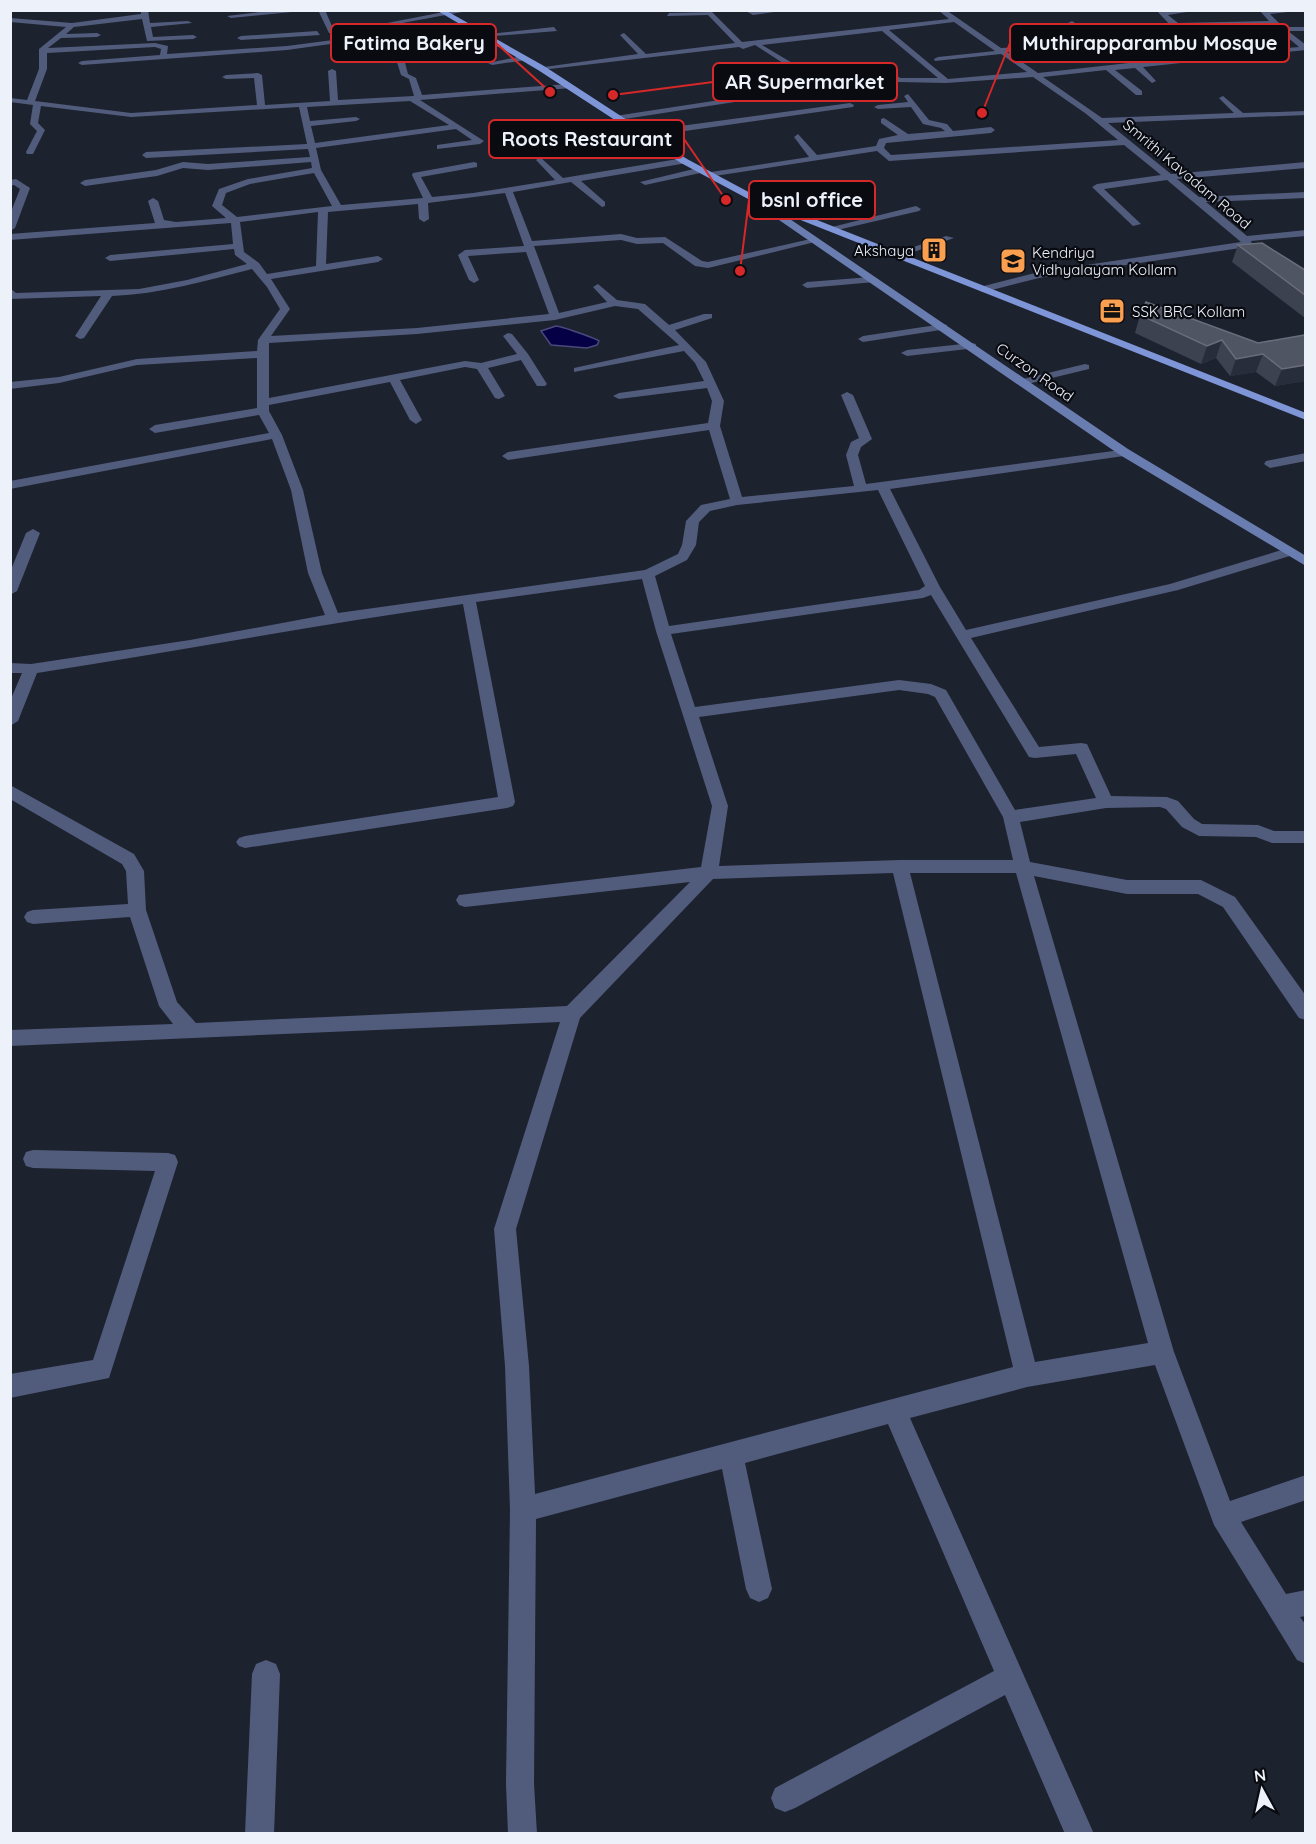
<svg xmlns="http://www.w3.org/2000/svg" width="1316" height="1844" font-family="Quicksand,sans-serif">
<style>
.water{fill:#050046;stroke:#4b487c;stroke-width:1.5}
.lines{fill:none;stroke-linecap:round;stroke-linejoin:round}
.street{fill:#515c7c;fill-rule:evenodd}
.secondary{fill:#6a7db0;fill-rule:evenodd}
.primary{fill:#7e96d8;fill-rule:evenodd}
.wall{fill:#3d4251}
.shaded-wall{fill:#282d3c}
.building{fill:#505563;stroke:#696d7b;stroke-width:1.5}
.labels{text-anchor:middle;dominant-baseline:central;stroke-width:4.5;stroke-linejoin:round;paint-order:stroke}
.far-street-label{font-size:15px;fill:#edf1fa;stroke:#090b11}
.far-poi-label{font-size:15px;fill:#edf1fa;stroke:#090b11;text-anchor:start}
.leader{fill:none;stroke:#d62828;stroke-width:2}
.callout-dot{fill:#d62828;stroke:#090b11;stroke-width:2}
.callout{fill:#090b11;stroke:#d62828;stroke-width:2}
.callout-label{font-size:20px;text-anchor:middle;font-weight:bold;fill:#edf1fa}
</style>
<rect width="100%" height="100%" fill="#1d222f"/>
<path class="water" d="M556,326C561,326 597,339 599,341L597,345L587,348L551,345L541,331Z"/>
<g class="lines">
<g class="street">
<path d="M141,10H148L150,23L188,21L192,23L151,27L153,37L193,35L197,37L193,39L147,41L142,19L74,27L66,34L97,33L101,35L97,37L61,38L48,48L155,43L168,46L167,54L287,46L464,23L468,25L287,50L82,65L78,63L82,61L160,55L161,49L155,47L47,53V69L35,101L131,113L257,105L254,78L226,79L222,77L226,75L258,73L262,75L265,105L330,101L328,71L332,69L336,71L338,100L414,96L409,79L401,75L396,59L400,57L404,59L408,74L416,78L422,95L568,84H571V88L420,100L484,141L480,144L437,149V145L472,140L456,129L316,148L321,170L341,205L423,198L412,175L413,173L474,162L477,163V167L421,177L432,197L473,193L555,180L536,160L540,157L563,178L684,158L687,159V163L581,181L605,202V206L602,207L571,182L513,192L532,241L621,234L637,238L665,237L702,261L708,262L815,238V242L708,268L695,266L663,243L637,244L621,240L534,246L559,313L607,302L593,287L598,284L617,300L645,304L669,325L704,314H712V318L675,330L706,362L724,401L720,426L742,497L854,486L846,455L851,442L859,438L841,395L847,392L853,395L872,439L861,447L858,455L866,484L1128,449L1130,452L1128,455L1124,456L890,489L940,587L966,630L1170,584L1288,548L1295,552L1293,555L1178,590L971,638L1039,747L1081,743L1087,744L1111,796L1167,797L1178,801L1194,819L1202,824L1258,825L1274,831H1306V843H1272L1256,837L1199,836L1182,827L1166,809L1160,807L1106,808L1020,822L1030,862L1127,880H1201L1235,897L1306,996V1020L1299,1018L1223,907L1198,894H1127L1034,876L1174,1352L1230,1501L1306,1475V1500L1241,1522L1286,1594L1306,1590V1616L1300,1617L1306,1625V1664L1297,1660L1214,1525L1155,1365L1027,1387L910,1418L1094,1834H1065L1005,1695L795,1808L785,1812L775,1808L771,1798L775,1788L994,1671L888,1424L745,1463L772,1589L768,1598L759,1602L750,1598L746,1589L722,1469L536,1519L534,1784L537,1834H508L506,1784L510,1510L505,1366L494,1229L560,1022L10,1046V1030L173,1024L159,1006L130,917L33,924L27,922L24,917L27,912L33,910L128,904L126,871L122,864L10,799V785L134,854L144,871L146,910L177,1002L196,1023L567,1006L690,882L465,907L459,905L456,900L459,895L701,867L712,806L656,631L642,579L476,602L515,802L513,806L507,808L245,848L239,846L236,842L239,838L245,836L498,797L463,604C320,624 179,651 37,673L18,721L10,726V701L22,673H10V663L31,664L190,640L325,615L308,573L291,490L272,439L10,489V481L269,433L259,415L155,433L149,429L155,425L257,408V358L137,365L59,383L10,389V382L59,377L137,359L257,351L258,340L280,309L267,287L252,269C205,281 160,294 112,296L84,338L80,339L75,336L101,296L10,299V288L16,293L139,289L187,280L247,264L235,255L234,249L110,261L105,258L110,255L233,244L231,223L10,240V234L155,223L148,201L153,198L158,201L164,220L176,222L226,218L212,206L219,189L248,179L312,168L311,162L208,170L183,168L157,176L85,186L80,183L85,180L156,170L183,162L208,164L310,157L308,149L146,158L142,155L146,152L307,144L299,107L131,117L41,106L38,123L45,130L33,154H27L26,152L37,131L30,124L33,105L10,102V98L27,100L39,69V49L66,27L10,22V18L72,23L141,14ZM410,101L449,125L315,143L311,126L356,121L360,119L356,117L310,121L307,107ZM314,173L332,206L237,217L222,205L226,193L250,184ZM505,193L524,246L465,250L458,255L469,280L474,283L479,280L468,256L526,252L549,314L417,328L271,336L290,309L271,279L378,262L383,259L378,256L326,264L328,212L418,204L419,219L424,222L429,219L428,203ZM318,212L316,266L267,274L259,263L244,252L240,222ZM615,306L638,309L679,345L574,368V372L684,351L695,363L704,381L619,393L613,396L619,399L707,388L712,401L708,423L508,452L502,456L508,460L709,430L730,499L701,505L686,521L682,545L678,554L645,570L338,613L322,573L303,490L282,435L269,411V405L390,382L410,420L416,424L422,420L400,380L465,367L477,369L495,398L499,399L505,396L488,368L521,360L537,386H545L547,384L528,354L512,334L508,333L503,336L517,354L481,363L465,361L269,398V343L417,334L555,320ZM878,490L925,586L919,590L669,626L655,576L687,560L696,545L699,522L710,511L737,505ZM931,595L1029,757L1035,758L1076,754L1096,798L1015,810L946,690L931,684L899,680L695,707L671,634L923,598ZM899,690L928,694L935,697L1003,817L1013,860H900L719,866L728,806L699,717ZM893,873L1013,1367L535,1494L529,1366L516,1229L580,1018L713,879ZM910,873H1016L1148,1343L1035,1362Z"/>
<polygon points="275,10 312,10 231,18 227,16"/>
<polygon points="318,10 325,10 335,33 329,33"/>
<polygon points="454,10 473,10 386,26 382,24"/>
<polygon points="744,10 788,10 753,15"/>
<path d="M938,10H946L1001,48L1050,46L1047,50L1007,52L1038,73L1129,63L1105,47L1065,50L1068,46L1098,43L1081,32L1050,35L1046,33L1076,28L1068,23L1072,21L1138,63L1212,55L1172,27L1156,10H1199L1168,15L1178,23L1269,21L1259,10H1306L1270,14L1283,27H1306V31H1288L1306,45V50L1143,67L1156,81L1152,83L1135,68L1115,70L1142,91V95H1136L1106,70L1043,77L1102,118L1234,113L1219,98L1223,96L1243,113L1306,111V115L1108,123L1171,174L1306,162V168L1177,179L1199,197L1306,192V198L1206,202L1247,236L1306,230V236L1251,241L1252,244L1247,247L1039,278L984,292L980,291V287L1039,272L1241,242L1167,180L1104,189L1141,224L1133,226L1092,187L1097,184L1161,175L1124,145L889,161L877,151L708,177V173L711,172L809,157L794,137L798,134L817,155L876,146L879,139L898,135L881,123V119L884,118L908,134L945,131L941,128L923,124L911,107L878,109L874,107L878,105L908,102L904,96L908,94L929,120L947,124L953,131L991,127L995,130L991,133L886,143L884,148L891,155L1118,140L1085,113L1033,77L946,83L898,82L876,67V63H882L900,78H938L882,31L762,45L826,83L860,76L864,78L863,80L825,88L618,120L614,118L615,116L817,85L755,45L743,49L739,47L541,70L537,68L638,54L620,35L624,33L646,54L735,43L708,15L667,16L669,13L712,12L742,42L949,19ZM954,22L995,51L938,57L934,59L935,61L1001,54L1027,72L948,79L889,30ZM1273,25L1299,47L1220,54L1184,27Z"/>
<polygon points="554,27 557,31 483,37 479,35"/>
<polygon points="317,31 320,35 241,40 237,38 241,36"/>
<polygon points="498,42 501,46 394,56 390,54 394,52"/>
<polygon points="523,56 526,56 526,60 492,65 488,63"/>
<polygon points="850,103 854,105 853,107 643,137 639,134 643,131"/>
<polygon points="637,127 641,130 640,132 520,152 516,149 520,146"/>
<polygon points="702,167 705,168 705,172 645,185 640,182"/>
<polygon points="16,179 30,188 15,228 10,231 10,214 20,189 14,185 10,186 10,180"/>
<polygon points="916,206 921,209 919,211 833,231 828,228"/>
<polygon points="946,236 954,238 902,256 893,254"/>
<polygon points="871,277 876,280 875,282 807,288 802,285 807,282"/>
<polygon points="943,324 947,325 947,329 863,342 858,339 863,336"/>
<polygon points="972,343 976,344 976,348 907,356 901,353 907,350"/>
<polygon points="1085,364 1089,365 1089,369 1023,385 1017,382 1019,380"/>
<polygon points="1306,453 1306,461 1270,468 1264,464 1266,461"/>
<polygon points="33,529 40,533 17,591 10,595 10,572 26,533"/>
<polygon points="33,1150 168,1153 175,1155 178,1162 109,1378 10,1398 10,1374 93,1360 155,1171 33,1168 26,1166 23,1159 26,1152"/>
<polygon points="266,1660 276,1664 280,1674 274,1834 245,1834 252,1674 256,1664"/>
</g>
<polygon class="secondary" points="750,196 756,196 1128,449 1306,556 1306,566 1120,455 750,200"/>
<polygon class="primary" points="436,10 445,10 544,66 687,159 756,196 1306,413 1306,420 750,200 681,163 538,70"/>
</g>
<g class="wall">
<polygon points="1238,245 1305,270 1305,318 1232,262"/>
<polygon points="1140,315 1258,343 1305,335 1305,381 1275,386 1256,372 1230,376 1216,358 1201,364 1135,333"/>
</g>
<g class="shaded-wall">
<polygon points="1222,340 1216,358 1201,364 1207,346"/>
<polygon points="1263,354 1256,372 1230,376 1236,359"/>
<polygon points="1305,365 1305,381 1275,386 1282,369"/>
</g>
<g class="building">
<polygon points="1262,243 1305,270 1305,295 1238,245"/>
<polygon points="1146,302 1258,343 1305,335 1305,365 1282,369 1263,354 1236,359 1222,340 1207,346 1140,315"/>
</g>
<defs>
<g id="building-square" transform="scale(1.35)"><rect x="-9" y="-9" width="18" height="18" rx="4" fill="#fa9f4f" stroke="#090b11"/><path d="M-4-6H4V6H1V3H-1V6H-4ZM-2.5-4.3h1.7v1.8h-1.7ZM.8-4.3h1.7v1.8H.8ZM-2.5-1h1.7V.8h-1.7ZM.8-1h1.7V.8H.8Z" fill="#111"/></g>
<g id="school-square" transform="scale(1.35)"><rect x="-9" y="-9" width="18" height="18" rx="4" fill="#fa9f4f" stroke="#090b11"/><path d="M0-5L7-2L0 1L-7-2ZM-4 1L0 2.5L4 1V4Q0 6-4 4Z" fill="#111"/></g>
<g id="office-square" transform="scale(1.35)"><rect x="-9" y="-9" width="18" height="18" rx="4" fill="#fa9f4f" stroke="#090b11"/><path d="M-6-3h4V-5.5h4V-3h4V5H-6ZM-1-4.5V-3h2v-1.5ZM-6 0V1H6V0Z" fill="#111"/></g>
</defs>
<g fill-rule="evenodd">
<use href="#building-square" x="934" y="250"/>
<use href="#school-square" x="1013" y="261"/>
<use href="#office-square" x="1112" y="311"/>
</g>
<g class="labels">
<g class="far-street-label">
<text transform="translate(1187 174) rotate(40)">Smrithi Kavadam Road</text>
<text transform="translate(1035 372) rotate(35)">Curzon Road</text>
</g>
<g class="far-poi-label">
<text x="914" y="250" text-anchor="end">Akshaya</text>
<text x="1032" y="252">Kendriya<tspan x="1032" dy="17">Vidhyalayam Kollam</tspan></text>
<text x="1132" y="311">SSK BRC Kollam</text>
</g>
</g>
<path class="leader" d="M550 92L496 43M982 113L1010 43M613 95L713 82M726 200L684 139M740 271L749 200"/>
<g class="callout-dot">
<circle cx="550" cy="92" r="6"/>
<circle cx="982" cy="113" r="6"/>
<circle cx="613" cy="95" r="6"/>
<circle cx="726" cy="200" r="6"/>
<circle cx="740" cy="271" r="6"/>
</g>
<g class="callout">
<rect x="331" y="24" width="165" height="38" rx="6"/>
<rect x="1010" y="24" width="279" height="38" rx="6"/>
<rect x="713" y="63" width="184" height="38" rx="6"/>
<rect x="489" y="120" width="195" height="38" rx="6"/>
<rect x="749" y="181" width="126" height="38" rx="6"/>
</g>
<g class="callout-label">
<text x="414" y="50">Fatima Bakery</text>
<text x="1150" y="50">Muthirapparambu Mosque</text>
<text x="805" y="89">AR Supermarket</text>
<text x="587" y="146">Roots Restaurant</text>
<text x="812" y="207">bsnl office</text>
</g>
<rect width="1316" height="1844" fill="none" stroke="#edf1fa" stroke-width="24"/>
<g transform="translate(1262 1790) rotate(352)" stroke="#090b11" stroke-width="4.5" paint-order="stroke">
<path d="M0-4.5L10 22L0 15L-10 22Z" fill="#edf1fa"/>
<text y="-9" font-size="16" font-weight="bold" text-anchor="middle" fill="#edf1fa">N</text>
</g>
</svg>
